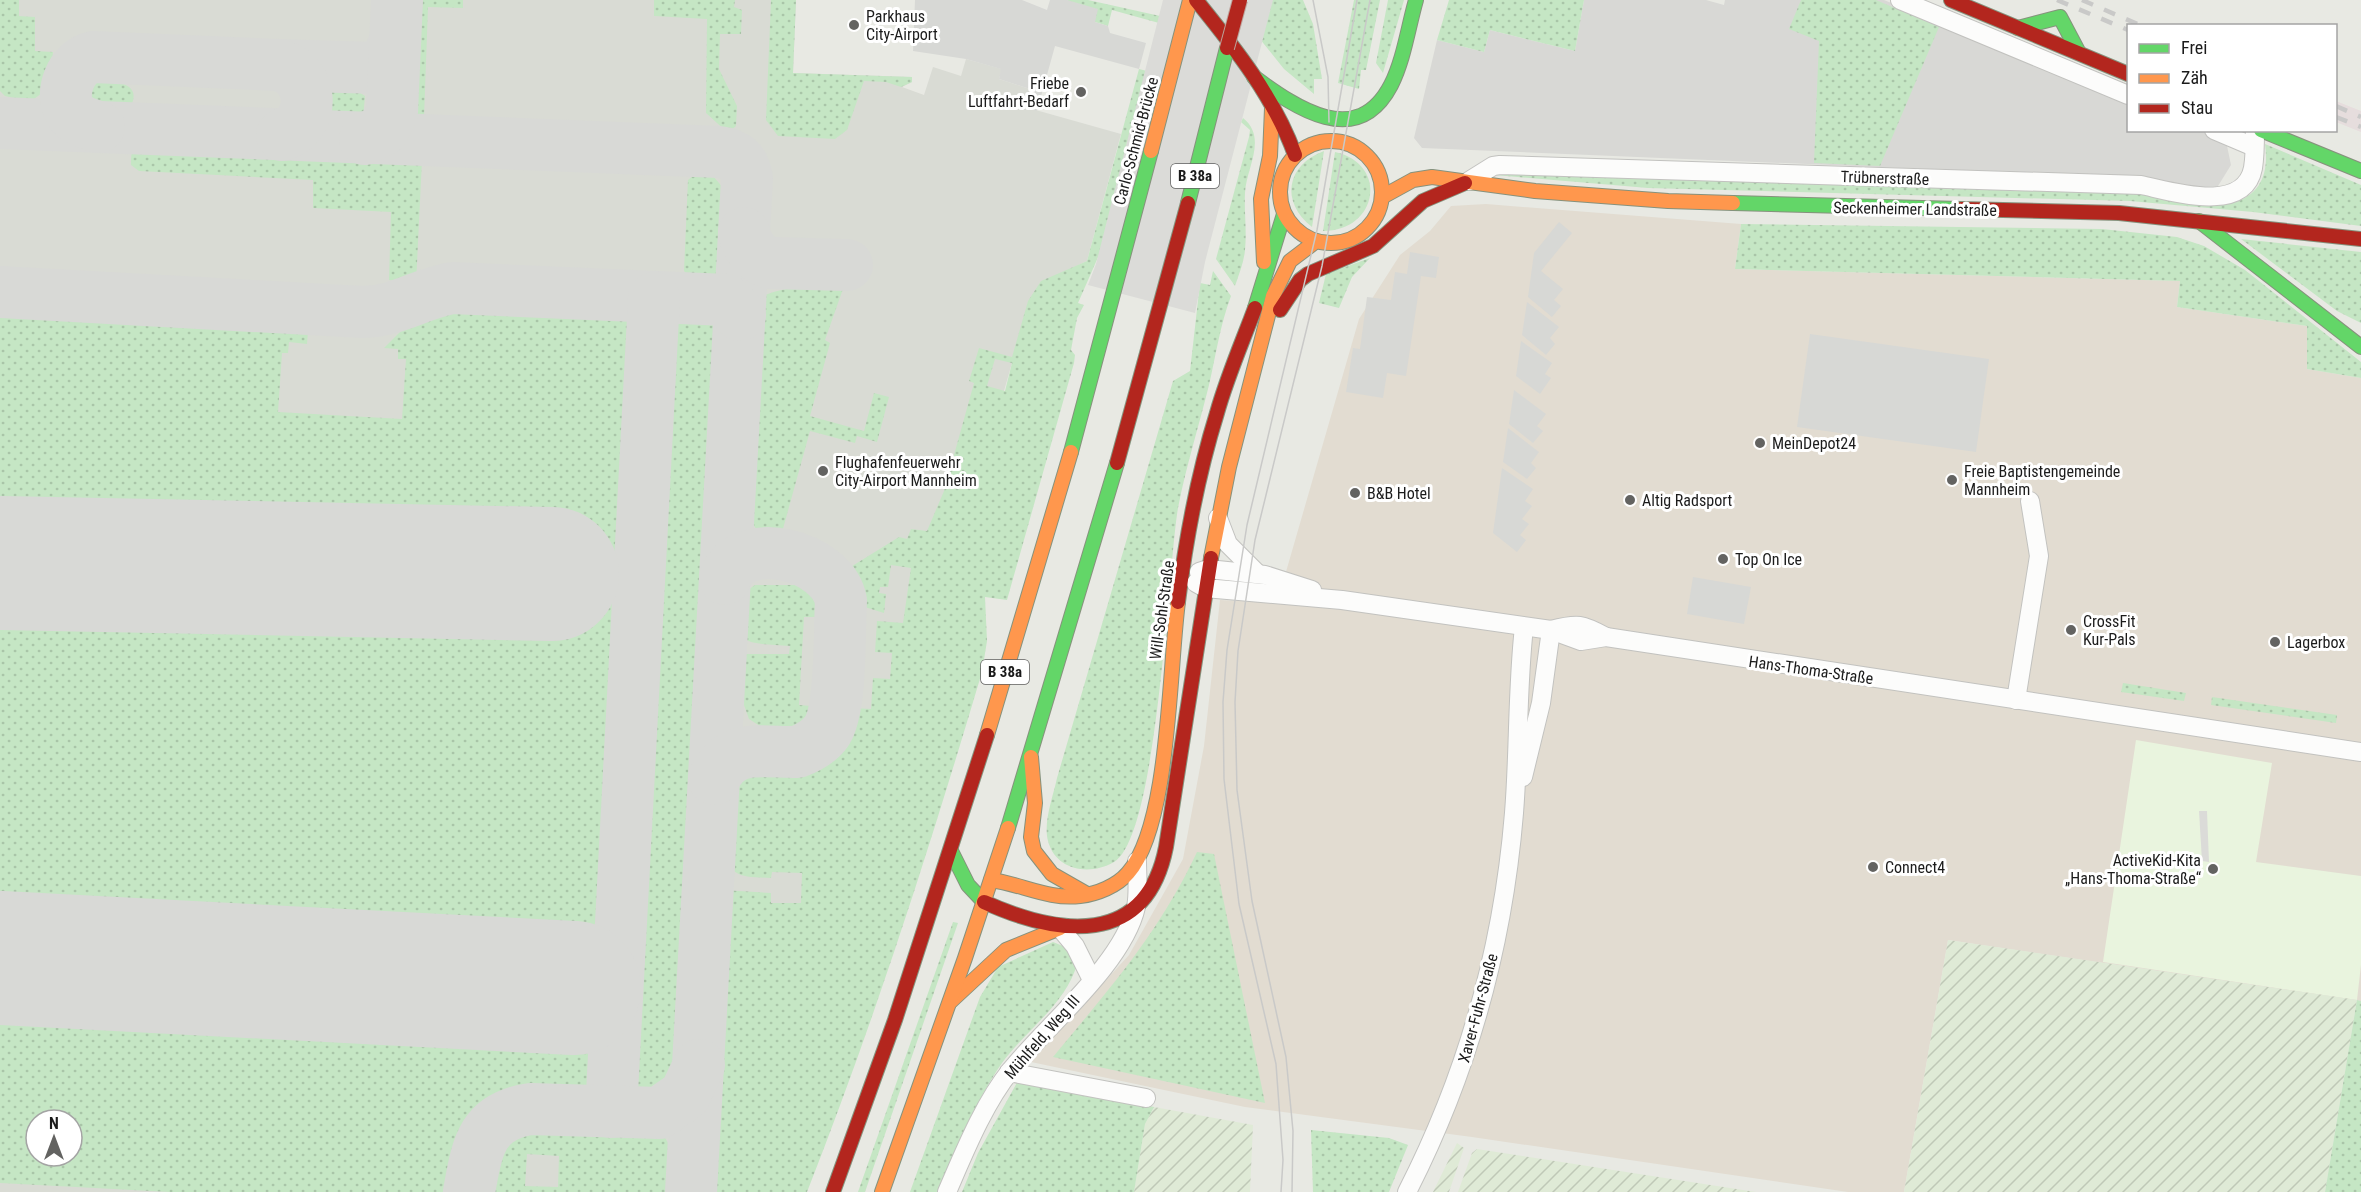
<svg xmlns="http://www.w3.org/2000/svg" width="2361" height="1192" font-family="'Roboto Condensed',sans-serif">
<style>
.residential{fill:#d8d8d5}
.commercial{fill:#e2dcd1}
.education{fill:#e9f4de}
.airport{fill:#d9dbd4;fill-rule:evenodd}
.railway{fill:#e6dddd}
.farmland{fill:url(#farmland-furrows)}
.grass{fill:url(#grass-dots);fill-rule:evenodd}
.parking{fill:#d7d8d5}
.pier{fill:#dbdbd8}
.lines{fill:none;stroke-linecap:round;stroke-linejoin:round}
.taxiway{stroke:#d8d9d6;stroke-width:52}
.runway{stroke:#d8d9d6;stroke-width:134}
.street-casing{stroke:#c2c2bf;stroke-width:20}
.fast-casing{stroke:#86927d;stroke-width:16}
.slow-casing{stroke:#86927d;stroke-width:16}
.jam-casing{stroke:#86927d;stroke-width:16}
.street{stroke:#fcfcfb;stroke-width:18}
.fast{stroke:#63d668;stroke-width:14}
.slow{stroke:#ff974d;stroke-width:14}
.jam{stroke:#b3261e;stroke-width:14}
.tram{stroke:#c9c9c8;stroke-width:1.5}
.rail{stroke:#c9c9c8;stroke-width:4.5;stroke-dasharray:12 12;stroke-linecap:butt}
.jam-bridge-casing{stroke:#bba39b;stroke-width:16;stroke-linecap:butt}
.jam-bridge{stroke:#b3261e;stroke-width:14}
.poi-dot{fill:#636361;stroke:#fff;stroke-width:2}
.labels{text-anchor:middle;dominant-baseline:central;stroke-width:6;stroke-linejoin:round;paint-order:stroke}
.shield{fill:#fff;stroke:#5f5f5f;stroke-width:1.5}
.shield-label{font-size:15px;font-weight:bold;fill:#1b1b1b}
.poi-label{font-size:16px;fill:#1b1b1b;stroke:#fff;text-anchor:start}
.street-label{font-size:16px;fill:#1b1b1b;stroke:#fff}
</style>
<defs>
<pattern id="farmland-furrows" width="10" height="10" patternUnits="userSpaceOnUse" patternTransform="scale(1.5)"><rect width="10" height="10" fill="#dfead6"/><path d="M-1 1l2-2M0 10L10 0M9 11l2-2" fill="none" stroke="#bfc8b7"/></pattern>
<pattern id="grass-dots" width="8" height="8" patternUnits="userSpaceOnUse" patternTransform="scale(1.5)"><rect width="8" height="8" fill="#c5e6c4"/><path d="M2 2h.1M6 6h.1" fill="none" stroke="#a9c5a8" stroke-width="1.8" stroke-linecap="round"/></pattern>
</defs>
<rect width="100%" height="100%" fill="#e8e9e3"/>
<polygon class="residential" points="1584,0 1706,0 1724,5 1725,0 1884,0 2128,101 2128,130 2201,131 2226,141 2231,165 2218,186 2199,187 2144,178 1422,148 1414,138 1437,40 1484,52 1490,30 1575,51"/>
<polygon class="commercial" points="1486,204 1741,224 1735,269 2180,281 2177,307 2307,326 2307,369 2361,378 2361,1001 1948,940 1904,1192 1848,1192 1472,1137 1245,1107 1031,1062 1129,955 1183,859 1204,746 1220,600 1277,603 1359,319 1400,255 1430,231 1451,206"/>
<polygon class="education" points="2136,740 2272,763 2256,862 2361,876 2361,965 2357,1000 2103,962"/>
<path class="airport" d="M0,0H796L793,73L912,77V82L902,87L924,95L933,67L961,76L966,59L1002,69L999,79L1030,89L1025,107L1121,134L1087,261L1066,271L1012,363L775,1192H0ZM36,1120H72V1156H36Z"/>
<polygon class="railway" points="2336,101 2361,111 2361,132 2336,122"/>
<g class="farmland">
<polygon points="1948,940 2357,1000 2325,1192 1904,1192"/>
<polygon points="1154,1107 1253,1125 1250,1192 1134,1192 1145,1124"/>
<polygon points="1457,1143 1464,1148 1449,1192 1433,1192"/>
<polygon points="1477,1149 1756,1192 1458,1192 1472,1153"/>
</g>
<g class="grass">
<polygon points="0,0 19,0 19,16 35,17 35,51 53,52 50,87 30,102 5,96 0,91"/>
<polygon points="414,0 463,0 463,8 428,7 424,118 414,112 408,97"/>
<polygon points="654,0 735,0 734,7 742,10 741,34 720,34 719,69 737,106 736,126 728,133 706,113 707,19 654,16"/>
<polygon points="771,0 796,0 793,73 912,77 912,82 901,87 886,82 864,81 847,130 835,139 778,136 766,120"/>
<polygon points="1067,0 1088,0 1160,16 1159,23 1112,10 1108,26 1095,22"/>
<polygon points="1248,0 1303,0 1313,24 1322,79 1314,79 1314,94 1284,69 1243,18"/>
<polygon points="1354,0 1380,0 1366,70 1361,70 1359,89 1338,83"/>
<polygon points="1388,0 1404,0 1383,73 1376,63"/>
<polygon points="1449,0 1584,0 1575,51 1490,30 1484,52 1437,40"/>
<polygon points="1801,0 1876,0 1939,27 1880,166 1814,163 1819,41 1789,29"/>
<path d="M1139,69L1147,71L1099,255L1078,303L1084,305L1077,318L1071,350L1075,355L1074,363L1007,600L985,597L987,641L982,672C930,847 874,1022 807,1192H705L722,890L771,893V903H801L802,873L772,872L771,878C759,877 740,879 732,869C718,852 725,790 741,775C757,760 774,766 793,764C825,761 843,737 852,708L871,709L873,678L890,679L892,653L875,652L877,621L903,623L911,568L891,565L888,587H880L879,593L886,594L884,613L855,604L849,568L899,537L907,539L911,529L927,531L944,491L974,383L969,381L979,348L1012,357L1028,301L1041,281L1087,261ZM995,359L1012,363L1005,391L987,386Z"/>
<path d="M94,79C111,81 145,81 130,108L115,112L93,105L84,88L85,83Z"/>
<path d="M331,90L359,92L365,96L363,119C347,131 314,126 319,100Z"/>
<path d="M1243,118C1268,138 1246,168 1245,193C1244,212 1247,231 1245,250C1244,262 1239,274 1235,286L1216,259L1249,137L1250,130L1241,122Z"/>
<path d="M146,139L396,146L411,149L422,160L416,284L389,280L391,212L313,208V180L139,171L131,165C131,151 132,146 146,139Z"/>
<path d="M2265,144L2361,185V226L2253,212L2130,201L1648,188L1495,175V172C1696,180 1897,187 2098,192C2111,192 2125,191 2138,193C2168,196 2203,211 2232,203C2262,195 2269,171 2265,144Z"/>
<path d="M1324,151L1312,227C1280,202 1286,165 1324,151Z"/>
<path d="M1335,152C1389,164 1378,231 1323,231Z"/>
<polygon points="707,169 731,197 727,281 719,286 696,285 684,271 688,180 699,171"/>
<polygon points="1741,224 2102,229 2177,237 2204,246 2245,270 2361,362 2361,378 2307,369 2307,326 2177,307 2180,281 1735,269"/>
<polygon points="2241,239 2361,252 2361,323 2337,311"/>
<polygon points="1370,258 1352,277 1339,308 1319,303 1326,274"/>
<path d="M1213,271L1231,296C1220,325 1216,355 1209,385C1199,426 1186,466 1178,508C1168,567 1158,836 1114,862C1090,876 1056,871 1048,841C1043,822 1053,797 1057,778L1173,381L1190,371L1200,283L1210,285Z"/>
<path d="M844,286L825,340L830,343L810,416L864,431L874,393L889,397L877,442L857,436L855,443L810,431L781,536H761L744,511L756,300C781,284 815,287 844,286Z"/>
<path d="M435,303L706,315L725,333L688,1006L672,1079C665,1087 657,1088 647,1091C641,1093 633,1098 626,1098C572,1102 510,1072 470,1123C455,1143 455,1169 447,1192H170L0,1183V307L309,318L307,344L289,342L288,353H282L278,412L402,419L406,359H398V349L384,348L424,308ZM36,1120H72V1156H36Z"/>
<path d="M755,585H797L808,588L817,604L816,617H804L799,705L811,706C806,728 793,731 772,734L749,719L735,680V657L738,654H789L790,646C751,643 724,647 739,596Z"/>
<polygon points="2123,683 2186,693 2184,701 2121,692"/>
<polygon points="2212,697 2337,715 2336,723 2211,705"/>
<path d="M1197,852L1214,854L1265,1103L1053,1057C1110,988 1159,933 1197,852Z"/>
<polygon points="953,922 958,923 865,1192 858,1192"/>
<path d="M1053,942L1068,948L1077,964C1066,1004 1026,1030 1002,1063C976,1100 957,1150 939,1192H910L980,997L998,967Z"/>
<polygon points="2357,1000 2361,1001 2361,1192 2325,1192"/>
<polygon points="1019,1079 1154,1107 1145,1124 1134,1192 962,1192 978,1153"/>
<path d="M537,1123L660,1132C675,1145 676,1175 670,1192H489C491,1156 493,1125 537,1123ZM527,1154L559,1156L558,1187L525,1186Z"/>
<polygon points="1311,1130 1389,1138 1408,1145 1389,1192 1313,1192"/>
</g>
<g class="parking">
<polygon points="915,0 1022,0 1047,10 1050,0 1067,0 1098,9 1095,22 1108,26 1110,33 1146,43 1139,69 1055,46 1037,111 1024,107 1030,89 999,79 1001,69 966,59 913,51"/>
<polygon points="1559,222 1572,233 1541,271 1563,289 1554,300 1561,306 1552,317 1528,297 1534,253"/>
<polygon points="1410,252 1439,257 1436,278 1421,276 1406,376 1387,373 1383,398 1346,392 1353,348 1360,349 1367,297 1391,300 1395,272 1407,274"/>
<polygon points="1527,302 1559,327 1550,338 1555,344 1546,355 1522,335"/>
<polygon points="1810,334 1989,359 1976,452 1797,427"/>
<polygon points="1521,341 1552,363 1545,374 1551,378 1540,394 1516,376"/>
<polygon points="1514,390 1546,414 1537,426 1543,431 1533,443 1509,424"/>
<polygon points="1508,428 1539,452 1531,463 1536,468 1527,479 1503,462"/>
<polygon points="1502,468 1533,489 1525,501 1532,506 1522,519 1529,524 1520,535 1526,540 1517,552 1493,533"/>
<polygon points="1693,577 1751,587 1744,624 1687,614"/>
</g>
<g class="pier">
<polygon points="1163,0 1273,0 1205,262 1195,313 1088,285 1096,264"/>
<polygon points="2199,811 2207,811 2209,862 2202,861"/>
</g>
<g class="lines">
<g class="taxiway">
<polyline points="278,65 375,68 386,61 395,42"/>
<path d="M0,123L719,152C736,154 745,162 747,179L691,1192"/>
<path d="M99,127C89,124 76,121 70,111C59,93 71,62 93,57L278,65C314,73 317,124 282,135"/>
<polyline points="365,139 383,130 392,112 397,0"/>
<path d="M744,233C748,248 756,258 770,263L847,265"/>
<path d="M0,292L363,312C399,311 419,294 452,288L726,300L740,315"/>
<path d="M714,779C730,742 764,753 797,752C808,748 820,741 827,731C842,707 839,632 841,601C833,555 741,532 725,579"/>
<polyline points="574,988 617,991"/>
<polyline points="611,1112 654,298"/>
<path d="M469,1192C477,1149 480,1116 531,1109L659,1113L685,1095L699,1065"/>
</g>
<g class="runway">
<polyline points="0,563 552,574"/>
<polyline points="0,958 574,988"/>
</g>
<g class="street-casing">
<g id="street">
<polyline points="1900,0 2128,95"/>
<polyline points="2214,130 2254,147"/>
<path d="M1469,181L1493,166L1500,165L2141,185C2171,191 2244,215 2253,168C2255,156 2255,143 2255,130"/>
<polyline points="1218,518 1228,544 1258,574"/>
<polyline points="1199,572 1208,569 1265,575 1312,590"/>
<polyline points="1196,583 1205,588 1342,600 1551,630 1581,641 1606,637 2361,752"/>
<path d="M1551,630C1578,623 1582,624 1606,637"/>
<polyline points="2016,700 2039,556 2030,501"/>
<polyline points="1523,777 1541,703 1551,630"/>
<polyline points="1060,928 1075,946 1092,980"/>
<polyline points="1009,1072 1146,1098"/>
<path d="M947,1192C964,1153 984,1103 1011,1070C1047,1025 1123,964 1136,907C1139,893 1137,876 1137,861"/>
<path d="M1407,1192C1468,1073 1503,947 1514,813C1519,751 1517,689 1524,627"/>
</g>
</g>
<g class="fast-casing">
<g id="fast">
<polyline points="2018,28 2060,17 2079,53"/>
<path d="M1254,77C1296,108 1357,150 1391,85C1404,59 1408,28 1416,0"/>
<polyline points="2261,130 2361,171"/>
<polyline points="1188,203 1227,48"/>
<polyline points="1733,203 1961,209"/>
<polyline points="2199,221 2361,347"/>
<polyline points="1255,308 1284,214"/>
<polyline points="1071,452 1151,151"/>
<polyline points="1008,828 1117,463"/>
<polyline points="951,851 968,885 984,902"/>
</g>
</g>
<g class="slow-casing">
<g id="slow">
<circle cx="1331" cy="192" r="51"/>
<polyline points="1151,151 1190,0"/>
<polyline points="1382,197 1413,180 1432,177 1535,191 1668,201 1733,203"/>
<polyline points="1264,262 1261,199 1270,156 1272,108"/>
<polyline points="1211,558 1229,467 1273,296 1290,261 1315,242"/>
<polyline points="987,735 1071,452"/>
<polyline points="1031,757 1035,803 1031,837 1034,851 1052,874 1087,894"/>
<path d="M991,880C1021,884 1049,900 1080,896C1097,894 1117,886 1128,873C1170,825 1169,668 1178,602"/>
<polyline points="950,1002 1006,950 1060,928"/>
<polyline points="882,1192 965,958 1008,828"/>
</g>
</g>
<g class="jam-casing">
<g id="jam">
<path d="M1196,0C1235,48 1274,97 1295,155"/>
<polyline points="1951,0 2128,74"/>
<polyline points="1961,209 2119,213 2361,239"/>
<polyline points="1280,310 1300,280 1308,274 1373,246 1423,201 1465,183"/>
<polyline points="1117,463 1188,203"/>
<path d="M1178,602C1186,538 1198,474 1217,413C1227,377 1242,343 1255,308"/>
<path d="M984,902C1057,935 1146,949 1166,847L1211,558"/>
<polyline points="833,1192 895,1020 987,735"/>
</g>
</g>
<use href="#street" class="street"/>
<use href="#fast" class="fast"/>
<use href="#slow" class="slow"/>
<use href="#jam" class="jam"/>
<g class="tram">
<polyline points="1313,0 1328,77 1329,122"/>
<polyline points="1281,1192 1283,1160 1276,1064 1239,904 1224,779 1223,702 1227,650 1247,525 1317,230 1357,0"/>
<polyline points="1292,1192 1293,1131 1286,1057 1252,901 1237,790 1235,702 1238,651 1255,540 1322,266 1370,0"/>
</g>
<g class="rail">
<polyline points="2057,0 2128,30"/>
<polyline points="2082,0 2142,26"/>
<polyline points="2336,106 2361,117"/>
<polyline points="2336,117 2361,127"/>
</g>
<g class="jam-bridge-casing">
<polyline id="jam-bridge" points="1227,48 1240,0"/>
</g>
<use href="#jam-bridge" class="jam-bridge"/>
</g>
<g class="poi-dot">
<circle cx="854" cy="25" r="6"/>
<circle cx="1081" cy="92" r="6"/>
<circle cx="1760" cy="443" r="6"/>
<circle cx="823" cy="471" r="6"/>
<circle cx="1952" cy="480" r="6"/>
<circle cx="1355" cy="493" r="6"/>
<circle cx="1630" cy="500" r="6"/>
<circle cx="1723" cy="559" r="6"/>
<circle cx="2071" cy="630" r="6"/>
<circle cx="2275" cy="642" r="6"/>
<circle cx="1873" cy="867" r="6"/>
<circle cx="2213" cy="869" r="6"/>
</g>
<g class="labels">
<g class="shield">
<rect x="1171" y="164" width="48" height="24" rx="4.5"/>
<rect x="981" y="660" width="48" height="24" rx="4.5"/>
</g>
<g class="shield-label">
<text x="1195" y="176">B 38a</text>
<text x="1005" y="672">B 38a</text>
</g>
<g class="poi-label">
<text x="866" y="16">Parkhaus<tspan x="866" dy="18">City-Airport</tspan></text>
<text x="1069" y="83" text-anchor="end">Friebe<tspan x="1069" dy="18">Luftfahrt-Bedarf</tspan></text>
<text x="1772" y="443">MeinDepot24</text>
<text x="835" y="462">Flughafenfeuerwehr<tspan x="835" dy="18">City-Airport Mannheim</tspan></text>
<text x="1964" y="471">Freie Baptistengemeinde<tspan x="1964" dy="18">Mannheim</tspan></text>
<text x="1367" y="493">B&amp;B Hotel</text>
<text x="1642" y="500">Altig Radsport</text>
<text x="1735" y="559">Top On Ice</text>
<text x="2083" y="621">CrossFit<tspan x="2083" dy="18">Kur-Pals</tspan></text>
<text x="2287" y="642">Lagerbox</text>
<text x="2201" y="860" text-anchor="end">ActiveKid-Kita<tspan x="2201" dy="18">„Hans-Thoma-Straße“</tspan></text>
<text x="1885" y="867">Connect4</text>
</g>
<g class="street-label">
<text transform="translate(1136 141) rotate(-75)">Carlo-Schmid-Brücke</text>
<text transform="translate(1885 178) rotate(2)">Trübnerstraße</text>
<text transform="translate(1915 209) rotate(1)">Seckenheimer Landstraße</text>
<text transform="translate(1162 610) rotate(-82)">Will-Sohl-Straße</text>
<text transform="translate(1811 670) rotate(8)">Hans-Thoma-Straße</text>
<text transform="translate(1478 1008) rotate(-75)">Xaver-Fuhr-Straße</text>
<text transform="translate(1042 1037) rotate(-49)">Mühlfeld, Weg III</text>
</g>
</g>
<rect x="2127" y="24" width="210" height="108" fill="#ffffff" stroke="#a4a4a4" stroke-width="1.5"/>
<rect x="2139" y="44" width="30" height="9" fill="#63d668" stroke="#a4a4a4" stroke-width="1.5"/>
<text x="2181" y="54" font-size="18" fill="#1b1b1b">Frei</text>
<rect x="2139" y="74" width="30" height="9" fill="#ff974d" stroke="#a4a4a4" stroke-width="1.5"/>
<text x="2181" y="84" font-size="18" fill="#1b1b1b">Zäh</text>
<rect x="2139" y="104" width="30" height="9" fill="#b3261e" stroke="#a4a4a4" stroke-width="1.5"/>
<text x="2181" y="114" font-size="18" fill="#1b1b1b">Stau</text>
<g transform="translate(54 1138)"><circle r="28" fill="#ffffff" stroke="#a4a4a4" stroke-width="1.5"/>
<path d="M0-4.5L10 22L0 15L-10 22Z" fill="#636361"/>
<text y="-9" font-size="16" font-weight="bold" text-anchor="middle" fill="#1b1b1b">N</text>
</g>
</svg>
